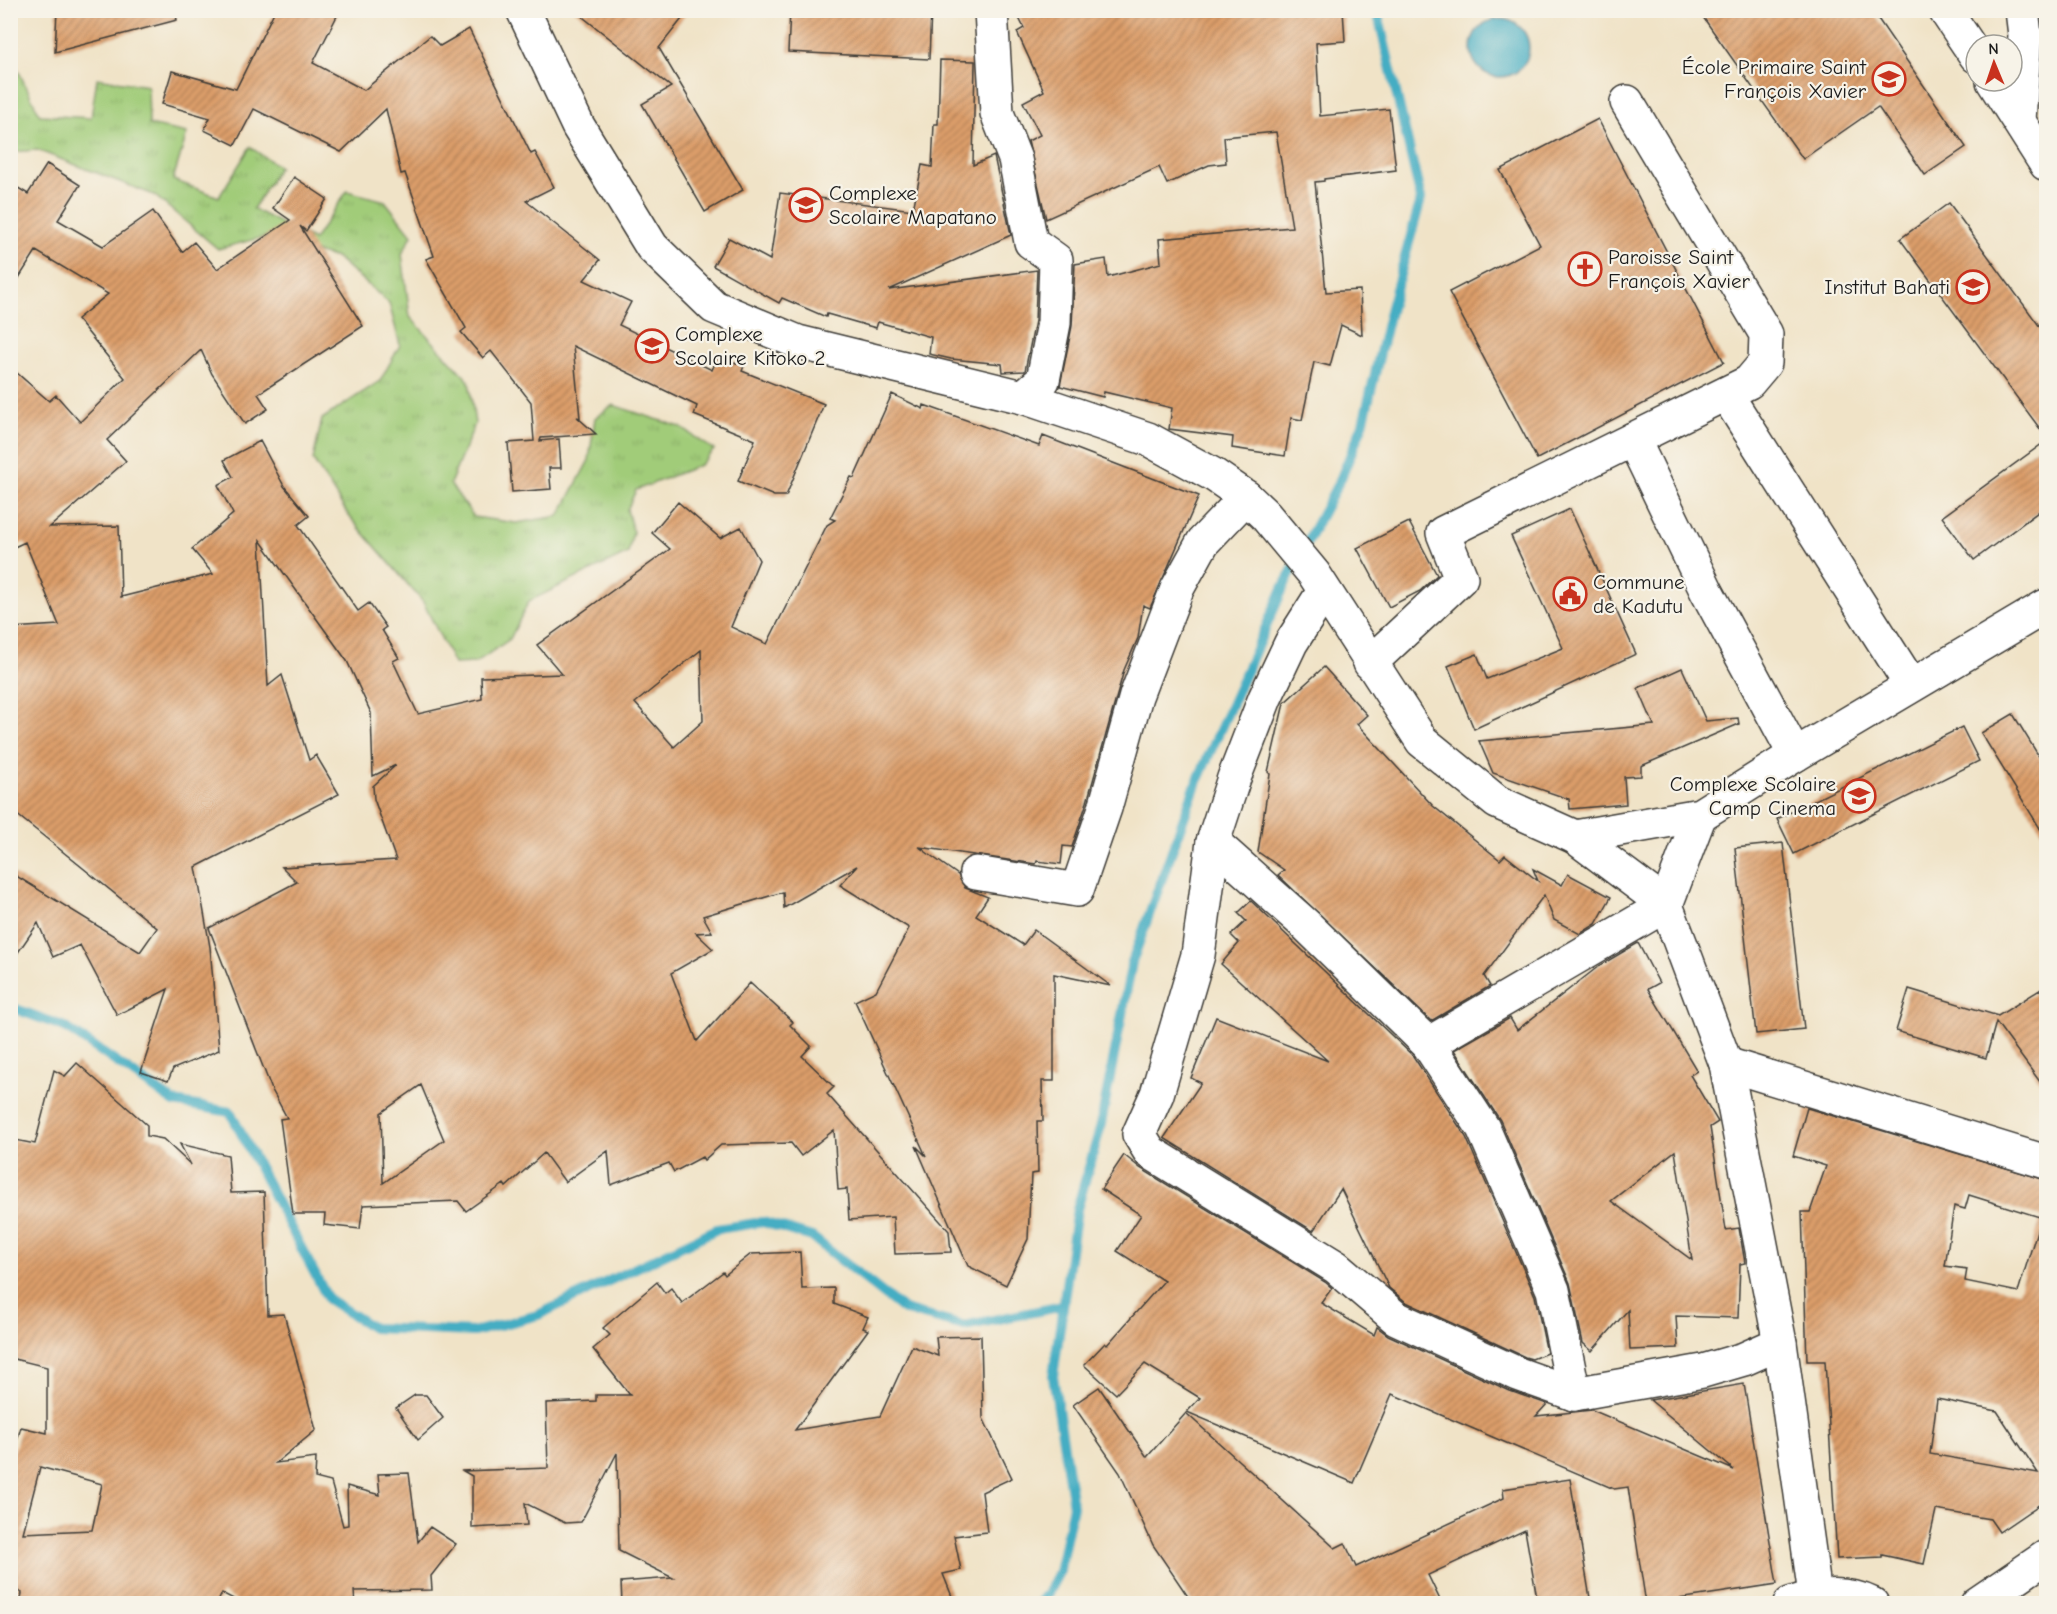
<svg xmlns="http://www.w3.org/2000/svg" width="2057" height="1614" font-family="'Comic Neue',sans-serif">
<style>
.grass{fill:url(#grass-tufts);stroke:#5e744a;stroke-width:1.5}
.water{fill:#44adc3;stroke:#306470;stroke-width:1.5}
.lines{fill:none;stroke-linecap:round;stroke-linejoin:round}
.stream{stroke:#44adc3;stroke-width:10}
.building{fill:url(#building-hatch);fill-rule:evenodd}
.minor-casing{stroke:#3c3a36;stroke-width:36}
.minor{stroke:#fff;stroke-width:33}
.labels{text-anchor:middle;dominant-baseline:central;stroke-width:4.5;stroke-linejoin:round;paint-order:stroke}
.poi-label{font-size:21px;fill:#1c1c1c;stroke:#f7f3e8;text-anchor:start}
</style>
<defs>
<pattern id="grass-tufts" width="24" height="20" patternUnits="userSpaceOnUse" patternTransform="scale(1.5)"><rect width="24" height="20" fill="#a1cc79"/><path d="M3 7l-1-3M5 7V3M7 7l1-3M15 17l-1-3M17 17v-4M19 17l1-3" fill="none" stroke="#8aaf68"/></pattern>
<pattern id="building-hatch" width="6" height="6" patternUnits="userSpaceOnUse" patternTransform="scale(1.5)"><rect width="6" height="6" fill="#db9d69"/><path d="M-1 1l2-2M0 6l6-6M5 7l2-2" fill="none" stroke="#b17f56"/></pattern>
</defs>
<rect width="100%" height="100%" fill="#f7f3e8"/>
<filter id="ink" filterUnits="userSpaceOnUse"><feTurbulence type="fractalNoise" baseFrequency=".0167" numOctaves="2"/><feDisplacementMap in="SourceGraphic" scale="12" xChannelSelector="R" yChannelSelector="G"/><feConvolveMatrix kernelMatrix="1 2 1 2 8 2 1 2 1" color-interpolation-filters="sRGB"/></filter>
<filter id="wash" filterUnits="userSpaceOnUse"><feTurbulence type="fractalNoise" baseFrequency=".008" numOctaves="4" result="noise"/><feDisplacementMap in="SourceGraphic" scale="24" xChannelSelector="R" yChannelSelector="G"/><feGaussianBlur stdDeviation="1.35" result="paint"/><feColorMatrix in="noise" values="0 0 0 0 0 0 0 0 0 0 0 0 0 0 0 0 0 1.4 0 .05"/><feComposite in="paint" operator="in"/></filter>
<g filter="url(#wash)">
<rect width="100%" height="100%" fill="#f0e3c7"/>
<polygon class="grass" points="17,68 40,115 91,118 97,78 148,86 149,125 187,133 173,180 219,197 250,147 279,167 253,209 314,240 347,191 385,201 412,235 402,254 410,317 469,381 475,424 450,484 474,517 516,523 559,516 589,460 595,418 613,405 680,427 714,450 700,465 636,490 627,510 633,532 628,553 529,601 510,639 475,663 454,664 423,602 349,516 313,460 322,419 380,381 400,345 389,303 337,258 294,246 279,233 218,249 154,195 37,150 11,152 10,70"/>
<circle class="water" cx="1500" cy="48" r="29"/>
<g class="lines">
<g class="stream">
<polyline points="10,1007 65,1027 174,1102 230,1112 328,1299 373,1328 474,1332 538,1315 717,1229 763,1222 812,1237 904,1310 964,1326 1063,1306"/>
<polyline points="1038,1604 1048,1593 1059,1572 1073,1506 1053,1376 1077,1209 1100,1129 1132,962 1196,784 1285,584 1341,478 1363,424 1390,311 1421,199 1377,10"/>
</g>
</g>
<g id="blocks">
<g class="building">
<polygon points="57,10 175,10 177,20 55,52"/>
<polygon points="275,10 340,10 313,63 364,90 430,36 440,46 469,29 531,154 535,152 554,187 526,201 600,260 584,280 631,302 619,325 712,370 718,356 744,366 742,371 824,404 786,496 774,496 738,481 755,440 694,415 697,406 573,346 580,418 577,417 596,434 541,438 540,441 559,439 561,468 549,468 551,489 512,492 508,443 534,441 531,402 491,351 483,358 461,332 466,328 426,259 434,256 405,173 401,174 386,109 341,152 254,109 235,145 204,130 210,118 162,104 172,71 236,89"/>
<polygon points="574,10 689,10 659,48 743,190 705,212 642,104 671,87"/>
<polygon points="790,10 931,10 929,59 788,52"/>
<polygon points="1015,10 1343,10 1345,41 1316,43 1320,116 1389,109 1396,170 1324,179 1324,181 1315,182 1326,292 1360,290 1362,335 1341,325 1330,366 1314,362 1302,420 1291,418 1285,456 1232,448 1233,437 1169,429 1172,408 1104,392 1103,397 1060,386 1072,326 1075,264 1106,259 1108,277 1161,263 1159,239 1292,227 1276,132 1224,137 1226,163 1209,165 1167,184 1159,167 1046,219 1028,141 1040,135 1023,102 1044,91 1017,32 1024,28"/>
<polygon points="1698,10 1872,10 1966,147 1925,175 1878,107 1803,159"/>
<polygon points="940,60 975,61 973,165 994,156 1011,235 889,290 1037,270 1035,321 1025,371 1003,372 1002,364 951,359 929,354 931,337 878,322 876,328 827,314 826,317 782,298 779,303 713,266 729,238 770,260 780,193 913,210 922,165 932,167 934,124 938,124"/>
<polygon points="1598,119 1724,362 1537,459 1449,292 1540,245 1500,170"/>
<path d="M47,164L80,185L58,220L103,246L153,211L182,252L194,242L217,269L290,220L273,208L294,177L327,199L306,231L300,226L363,326L258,394L268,409L245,424L212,374L201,350L107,440L126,461L50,527L119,526L121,597L213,574L192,549L233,514L218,485L233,477L224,460L260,441L284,486L309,516L298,525L358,611L369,603L386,627L382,630L399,658L393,661L418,714L482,699L481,677L562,674L537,645L670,549L652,533L678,502L720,538L741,527L759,560L731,627L767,644L827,525L835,520L830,518L851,477L854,478L892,394L923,409L924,405L1039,446L1043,436L1199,496L1150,608L1143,605L1138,638L1124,670L1087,802L1072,847L1063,846L1061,864L1037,861L1036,864L919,847L958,875L965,888L988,897L976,915L1023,945L1034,930L1111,986L1054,974V1081H1042L1043,1121H1037L1038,1173L1031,1174L1028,1239L1006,1285L968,1266L916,1146L926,1156L855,1001L876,991L909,928L840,885L857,866L784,908L783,892L703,916L712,932L696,933L713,949L671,973L697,1041L750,983L793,1022L790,1025L811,1046L802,1056L834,1087L827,1094L949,1231L951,1252L895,1254L893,1217L849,1220L847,1189L838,1190L834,1130L801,1156L791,1143L721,1145L704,1160L702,1157L674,1172L669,1163L611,1185L608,1151L565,1182L544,1153L506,1187L504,1184L466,1211L458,1201L363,1205L360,1229L324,1225L325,1214H293L280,1119L287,1118L272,1090L209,928L297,882L282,867L396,860L374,799L373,786L396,765L373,776L371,713L347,661L260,540L268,686L282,675L309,760L316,755L339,794L196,867L210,947L219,1050L173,1069L168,1081L141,1072L168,989L117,1015L80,945L53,957L38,923L10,964V872L140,952L157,928L10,809V628L59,625L25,542L10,549V367L49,401L56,395L80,422L125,378L77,319L108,294L36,251L10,292V183L28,194ZM701,650L703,721L674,747L635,703ZM421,1085L444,1140L383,1183L381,1113Z"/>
<polygon points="1949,203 2046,335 2046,437 1900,239"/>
<polygon points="2046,441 2046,506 1974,560 1942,517"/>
<polygon points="1570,509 1636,654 1474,729 1448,666 1477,654 1487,679 1563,648 1511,536"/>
<polygon points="1409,522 1437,575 1420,591 1389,607 1357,548"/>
<polygon points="1324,667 1367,715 1357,724 1433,806 1500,860 1505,855 1538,881 1533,869 1562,885 1568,874 1611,897 1596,924 1580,934 1554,920 1544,895 1484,976 1490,986 1431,1021 1278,875 1284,870 1258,852 1270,774 1268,772 1284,703"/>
<polygon points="1682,668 1706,721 1738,718 1739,724 1641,766 1641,776 1624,777 1626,804 1570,809 1569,799 1493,773 1479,741 1654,725 1638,688"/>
<polygon points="2013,714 2046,768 2046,838 1981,733"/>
<polygon points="1962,727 1979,761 1794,854 1777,819"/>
<polygon points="1783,843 1804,1029 1756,1034 1735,848"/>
<polygon points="1251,901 1413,1056 1466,1137 1535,1296 1547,1353 1532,1359 1525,1357 1406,1302 1389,1288 1341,1189 1313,1231 1164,1138 1201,1083 1191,1078 1216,1017 1328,1061 1221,964 1239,943 1231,935 1246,921 1238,913"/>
<path d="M1638,943L1659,983L1648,989L1697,1071L1690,1075L1718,1122L1710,1127L1726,1230L1739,1228L1745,1263L1740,1264L1738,1318L1676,1316L1678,1348L1630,1350L1628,1310L1592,1351L1583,1343L1570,1283L1500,1120L1454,1050L1510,1018L1517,1030L1599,966ZM1675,1151L1692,1260L1611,1201Z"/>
<polygon points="2046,986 2046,1090 1996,1022 1986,1058 1896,1031 1909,989 1998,1016"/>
<path d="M77,1063L147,1125V1136L163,1139L191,1165L180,1144L228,1155L231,1193L264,1192L268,1315L284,1314L316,1430L276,1463L316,1458L315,1478L331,1482L343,1526L348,1525L347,1486L380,1495L378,1474L409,1473L418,1542L430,1527L456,1544L431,1576L432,1590L354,1591L355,1604H243L222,1593L217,1604H20L22,1593L10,1587V1464L21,1427L47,1433V1367L10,1358V1139L35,1144L54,1070L65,1076ZM40,1467L102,1484L92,1530L23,1533Z"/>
<path d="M1807,1108L2046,1180V1219L1969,1195L1965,1209L1954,1206L1945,1266L1967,1269L1965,1281L2018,1292L2040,1221L2046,1222V1500L1999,1532L1990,1519L1936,1510L1924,1564L1882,1555V1557L1837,1559L1825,1361H1807L1802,1212H1810L1826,1166L1793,1156ZM1937,1399L1997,1411L2038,1473L1930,1454Z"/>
<polygon points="1124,1155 1140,1168 1325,1282 1332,1288 1321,1303 1374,1335 1377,1327 1388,1335 1510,1391 1547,1404 1536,1416 1592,1410 1734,1470 1650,1400 1744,1384 1777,1584 1646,1604 1628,1487 1614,1489 1392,1394 1354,1483 1187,1412 1200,1398 1145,1364 1116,1394 1084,1365 1105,1343 1107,1345 1164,1281 1117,1251 1141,1215 1101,1189"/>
<polygon points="800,1252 802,1289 834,1288 834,1304 868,1317 863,1328 868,1330 795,1430 880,1416 912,1346 938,1356 936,1337 981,1336 983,1418 1012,1478 982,1492 987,1532 954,1536 961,1570 943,1574 955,1604 622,1604 621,1582 673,1578 619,1551 617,1453 581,1522 565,1523 525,1503 527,1525 472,1528 472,1476 463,1471 548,1468 546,1403 596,1401 596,1395 630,1395 593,1349 610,1335 603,1328 657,1282 665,1293 671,1288 682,1303 723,1272 725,1275 751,1254"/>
<polygon points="1099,1387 1147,1457 1186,1413 1335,1548 1345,1543 1356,1567 1504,1498 1503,1489 1570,1479 1591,1604 1538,1604 1525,1530 1428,1575 1442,1604 1193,1604 1153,1545 1120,1473 1073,1405"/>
<polygon points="415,1395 426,1395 443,1418 418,1440 396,1408"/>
</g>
</g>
</g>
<g filter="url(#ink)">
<use href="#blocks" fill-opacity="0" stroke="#3c3a36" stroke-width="1.5"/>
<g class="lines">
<g class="minor-casing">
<g id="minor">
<polyline points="523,10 578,126 652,247 714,307 798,342 1023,397 1148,439 1214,475 1246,497 1265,515 1314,574 1422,741 1497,802 1575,837 1666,905 1726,1064 1780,1343 1815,1595"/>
<polyline points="991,10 997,113 1015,159 1031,242 1056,260 1054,323 1043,380 1023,397"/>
<polyline points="1945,10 1976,56"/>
<polyline points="1993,81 2046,164"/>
<polyline points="2019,120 2025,35 2022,10"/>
<polyline points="1726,394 1911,685"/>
<polyline points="1633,439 1707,592 1795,755"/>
<polyline points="1324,591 1291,643 1265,698 1234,778 1213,842 1198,955 1157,1094 1139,1134 1150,1152 1336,1267 1396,1318 1518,1374 1574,1394 1703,1371 1744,1359 1780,1343"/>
<polyline points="1370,663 1461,578 1443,533 1749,382 1765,363 1766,334 1627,102"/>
<polyline points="1575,837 1700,815 1795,755 2046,606"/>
<polyline points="1213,842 1306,925 1428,1044 1483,1128 1553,1290 1574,1394"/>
<polyline points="976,873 1077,890 1105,808 1136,696 1177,589 1203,542 1246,497"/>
<polyline points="1428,1044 1666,905 1700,815"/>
<polyline points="1726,1064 2046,1162"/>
<path d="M1790,1604C1818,1594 1845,1591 1872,1604"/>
<polyline points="1977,1604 2046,1557"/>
</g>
</g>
<use href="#minor" class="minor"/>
</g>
</g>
<defs>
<g id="school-ring" transform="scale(1.725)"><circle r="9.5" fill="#f7f3e8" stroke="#c8321e" stroke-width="1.5"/><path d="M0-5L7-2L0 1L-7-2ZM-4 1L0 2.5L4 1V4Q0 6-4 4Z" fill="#c8321e"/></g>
<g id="church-ring" transform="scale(1.725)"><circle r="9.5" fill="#f7f3e8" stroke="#c8321e" stroke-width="1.5"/><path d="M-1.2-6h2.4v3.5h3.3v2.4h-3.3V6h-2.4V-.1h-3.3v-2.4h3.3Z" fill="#c8321e"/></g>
<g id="civic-ring" transform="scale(1.725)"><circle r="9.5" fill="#f7f3e8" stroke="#c8321e" stroke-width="1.5"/><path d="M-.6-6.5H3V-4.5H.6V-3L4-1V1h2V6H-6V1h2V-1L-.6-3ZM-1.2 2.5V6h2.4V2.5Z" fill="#c8321e"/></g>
</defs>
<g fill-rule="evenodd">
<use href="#school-ring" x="1889" y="79"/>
<use href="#school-ring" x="806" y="205"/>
<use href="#church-ring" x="1585" y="269"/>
<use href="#school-ring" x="1973" y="287"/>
<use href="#school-ring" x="652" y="346"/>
<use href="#civic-ring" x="1570" y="594"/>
<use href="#school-ring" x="1859" y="796"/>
</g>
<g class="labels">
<g class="poi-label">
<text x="1866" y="67" text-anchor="end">École Primaire Saint<tspan x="1866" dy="24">François Xavier</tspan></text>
<text x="829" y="193">Complexe<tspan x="829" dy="24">Scolaire Mapatano</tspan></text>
<text x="1608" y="257">Paroisse Saint<tspan x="1608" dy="24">François Xavier</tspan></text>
<text x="1950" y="287" text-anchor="end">Institut Bahati</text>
<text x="675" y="334">Complexe<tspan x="675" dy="24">Scolaire Kitoko 2</tspan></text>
<text x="1593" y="582">Commune<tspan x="1593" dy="24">de Kadutu</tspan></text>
<text x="1836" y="784" text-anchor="end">Complexe Scolaire<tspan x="1836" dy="24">Camp Cinema</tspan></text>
</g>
</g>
<rect width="2057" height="1614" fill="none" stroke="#f7f3e8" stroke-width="36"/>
<g transform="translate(1994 63) rotate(358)"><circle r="28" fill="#f7f3e8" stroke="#9f9d96" stroke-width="1.5"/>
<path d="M0-4.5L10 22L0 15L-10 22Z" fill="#c8321e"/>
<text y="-9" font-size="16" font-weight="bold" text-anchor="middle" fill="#1c1c1c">N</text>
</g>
</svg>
